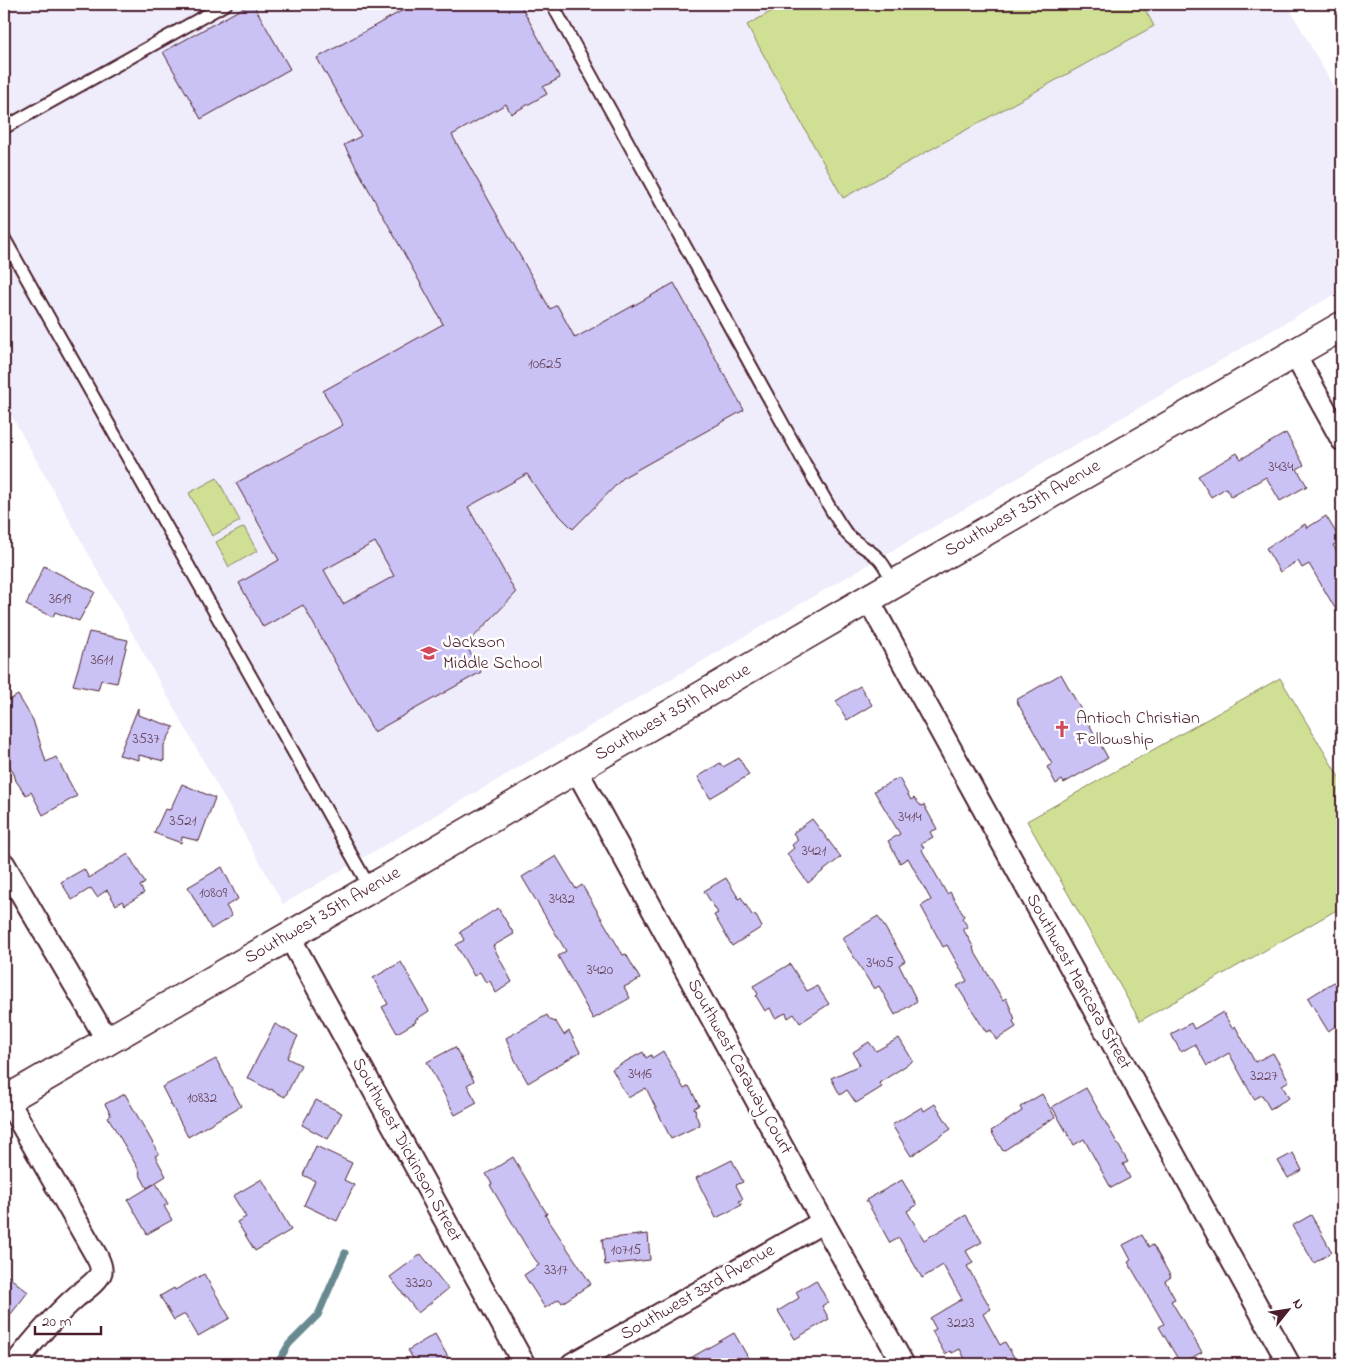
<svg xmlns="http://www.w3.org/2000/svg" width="1346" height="1368" font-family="'Indie Flower',sans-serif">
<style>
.built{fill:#efecfc}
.green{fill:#cfe094;stroke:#8c8060}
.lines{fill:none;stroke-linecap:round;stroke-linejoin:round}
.stream{stroke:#698991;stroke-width:7}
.building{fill:#cac1f4;stroke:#4a1f2b;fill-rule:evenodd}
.service-casing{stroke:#4a1f2b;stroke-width:15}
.minor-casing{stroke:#4a1f2b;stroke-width:25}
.tertiary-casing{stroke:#4a1f2b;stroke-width:31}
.service{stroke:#fff;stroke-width:11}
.minor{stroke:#fff;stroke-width:21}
.tertiary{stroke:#fff;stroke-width:28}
.labels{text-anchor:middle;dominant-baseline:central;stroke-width:5;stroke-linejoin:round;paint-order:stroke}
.number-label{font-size:15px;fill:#6a485d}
.street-label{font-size:18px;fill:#4a1f2b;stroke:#fff}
.poi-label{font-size:18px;fill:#4a1f2b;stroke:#fff;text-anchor:start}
</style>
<rect width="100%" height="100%" fill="#fff"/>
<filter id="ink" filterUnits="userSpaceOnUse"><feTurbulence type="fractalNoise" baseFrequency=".02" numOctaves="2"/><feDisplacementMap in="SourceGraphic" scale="10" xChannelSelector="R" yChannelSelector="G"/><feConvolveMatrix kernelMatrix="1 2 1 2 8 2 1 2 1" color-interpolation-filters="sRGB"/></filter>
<g filter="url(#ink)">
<polygon class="built" points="4,4 1287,4 1342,102 1342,290 283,904 4,402"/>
<g class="green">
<polygon points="785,4 1142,4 1154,26 843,198 747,25"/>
<polygon points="217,478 240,521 212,536 189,493"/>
<polygon points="244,527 257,551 229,567 216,542"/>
<polygon points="1280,678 1342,782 1342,907 1140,1021 1027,821"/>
</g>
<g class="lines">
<polyline class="stream" points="277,1364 289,1344 318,1315 345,1253"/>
</g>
<g class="building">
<polygon points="250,4 253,4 290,69 201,119 163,52"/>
<path d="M414,4H520L560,78L543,87L547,94L511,114L506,104L452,135L550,309L557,305L575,338L674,283L744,410L624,477L573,529L557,513L541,495L527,474L468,507L516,593L466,645L481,672L374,732L303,605L263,627L239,583L279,560L236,483L343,425L323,391L443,324L344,145L361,136L317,58ZM375,542L394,576L343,604L324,570Z"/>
<polygon points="1286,433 1304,465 1297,469 1307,486 1280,501 1266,477 1231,497 1226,488 1211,497 1198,476 1237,453 1241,459"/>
<polygon points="1326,516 1341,541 1333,545 1342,560 1342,620 1309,564 1302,568 1298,561 1280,572 1266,548 1305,524 1307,528"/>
<polygon points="44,566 95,592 79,621 55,612 53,617 26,605"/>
<polygon points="89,632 128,640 117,683 101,680 98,690 73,685"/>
<polygon points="1061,674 1108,758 1064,783 1062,780 1056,784 1047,767 1052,764 1016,700"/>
<polygon points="860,686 872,705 847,720 836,701"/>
<polygon points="18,695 33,720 46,762 56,757 77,796 43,815 31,792 26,795 16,781 14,774 4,757 4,703"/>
<polygon points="138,708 138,715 174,727 164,745 164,761 139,755 139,760 119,755"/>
<polygon points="739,758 749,775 710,798 698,777 720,763 723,767"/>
<polygon points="899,778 911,800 914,798 921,806 924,805 937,829 930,832 933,837 921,844 924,848 922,850 947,894 950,892 964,916 962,918 968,927 963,929 974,948 973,949 1003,1000 1006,998 1015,1019 1013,1021 1016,1027 996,1040 991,1030 986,1032 957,986 967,981 947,945 943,947 921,906 931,900 908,858 900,863 888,841 900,834 874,791"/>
<polygon points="182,784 215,798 199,841 182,837 181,843 154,833 165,809 170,810"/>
<polygon points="812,819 841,857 808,883 787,854 794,848 792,845 798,840 793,833"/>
<polygon points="128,854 145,883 140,886 144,893 125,905 122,901 116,905 107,890 97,897 91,888 72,900 61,882 84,869 89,878"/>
<polygon points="556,856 576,889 582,885 623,955 626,954 640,979 624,987 630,998 593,1019 558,956 566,951 522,877"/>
<polygon points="222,867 238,899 226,906 232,916 211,929 188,887"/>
<polygon points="726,878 739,899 741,897 752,915 756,916 762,927 732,946 714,915 718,913 704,891"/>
<polygon points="498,908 514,934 493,946 512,982 496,993 490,981 486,983 480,972 474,976 456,945 464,940 460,932"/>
<polygon points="878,916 905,961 899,965 917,1001 895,1015 879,986 874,989 842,938"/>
<polygon points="401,962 429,1011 415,1020 416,1022 397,1033 382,1007 388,1004 373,978"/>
<polygon points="790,964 807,991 817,986 829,1004 800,1023 794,1014 788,1018 786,1013 775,1018 770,1008 765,1011 756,996 758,994 753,986"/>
<polygon points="1342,977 1342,1022 1328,1031 1308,998"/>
<polygon points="1223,1012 1232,1028 1235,1026 1255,1062 1273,1053 1289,1081 1282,1085 1289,1098 1270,1109 1262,1095 1254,1099 1229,1053 1207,1066 1195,1044 1181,1052 1171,1034 1191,1023 1194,1029"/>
<polygon points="547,1015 550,1020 556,1022 564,1035 569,1031 580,1052 528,1083 515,1060 506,1038"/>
<polygon points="275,1024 298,1036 287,1058 301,1065 285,1097 273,1091 272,1089 270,1090 247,1078"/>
<polygon points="899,1038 913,1061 879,1083 882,1087 856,1103 847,1090 840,1095 831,1078 860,1065 853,1052 869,1042 876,1051"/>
<polygon points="455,1047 474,1081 467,1085 477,1103 455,1115 427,1062"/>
<polygon points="663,1051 684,1089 689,1086 699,1105 694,1108 696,1112 695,1113 700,1125 671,1139 646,1088 628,1098 612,1069 643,1052 646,1058 651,1055 652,1058"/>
<polygon points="216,1059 241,1106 188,1137 162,1087"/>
<polygon points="1086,1088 1128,1162 1123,1164 1130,1178 1111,1188 1084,1139 1074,1145 1052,1107"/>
<polygon points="125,1094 159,1154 155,1156 166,1176 147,1188 139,1173 140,1172 108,1117 111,1115 105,1104"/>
<polygon points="1042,1094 1055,1117 1028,1134 1028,1135 1003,1151 991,1131 1022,1111 1020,1107"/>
<polygon points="316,1100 342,1113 328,1139 302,1125"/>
<polygon points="935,1104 951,1129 911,1156 892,1125 922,1107 924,1111"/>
<polygon points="316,1146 352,1163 344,1180 354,1185 337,1221 304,1205 315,1181 303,1175"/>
<polygon points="1293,1153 1302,1170 1288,1178 1278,1161"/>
<polygon points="513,1157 547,1214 545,1215 591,1284 562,1303 559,1299 545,1308 524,1275 539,1265 526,1246 490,1185 492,1184 486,1174"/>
<polygon points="732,1160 743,1182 736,1185 743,1199 739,1201 742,1205 716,1218 696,1178"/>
<polygon points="262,1179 291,1230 255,1251 237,1222 246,1217 233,1196"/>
<polygon points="902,1180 917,1205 907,1211 924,1240 966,1215 982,1242 966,1251 973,1263 967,1266 991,1309 983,1314 1000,1345 1005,1342 1018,1364 966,1364 967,1363 960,1349 952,1353 950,1351 945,1354 932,1331 936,1329 930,1318 962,1299 943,1265 922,1278 899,1238 890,1243 866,1200"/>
<polygon points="156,1183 168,1204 164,1206 172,1220 147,1234 128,1200"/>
<polygon points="1311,1215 1332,1252 1314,1263 1292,1226"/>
<polygon points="648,1234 650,1260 605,1265 602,1239"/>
<polygon points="1142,1235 1149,1247 1153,1245 1171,1277 1165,1281 1175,1299 1171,1301 1202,1352 1181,1364 1159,1327 1164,1324 1128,1262 1131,1260 1123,1245"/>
<polygon points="421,1254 448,1289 418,1313 390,1277"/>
<polygon points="4,1273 28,1292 4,1323"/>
<polygon points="204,1274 230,1318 198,1336 185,1314 174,1320 160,1296 174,1288 175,1290"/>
<polygon points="816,1280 828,1302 822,1306 829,1319 795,1339 778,1311 799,1298 796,1292"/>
<polygon points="734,1333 752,1364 680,1364"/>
<polygon points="435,1334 452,1364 416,1364 408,1350"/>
</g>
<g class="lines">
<g class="service-casing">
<g id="service">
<path d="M552,4L805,464C819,487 831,513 847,534C856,544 869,549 878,558C885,565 889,575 894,584"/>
<polyline points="4,128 226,4"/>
<polyline points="4,238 370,888"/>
</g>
</g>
<g class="minor-casing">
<g id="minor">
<polyline points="1294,353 1342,440"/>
<polyline points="868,599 1289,1364"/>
<polyline points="576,769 823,1222 903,1364"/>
<polyline points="4,864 107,1040"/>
<polyline points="289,936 524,1364"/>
<path d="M7,1099L97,1257C99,1261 102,1267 101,1272C99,1280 82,1292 76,1297C53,1317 34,1340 15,1364"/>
<polyline points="572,1364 823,1222"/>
</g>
</g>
<g class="tertiary-casing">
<polyline id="tertiary" points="4,1101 289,936 868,599 1342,326"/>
</g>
<use href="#service" class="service"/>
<use href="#minor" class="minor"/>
<use href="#tertiary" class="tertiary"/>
</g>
</g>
<defs>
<g id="school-bare" transform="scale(1.35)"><path d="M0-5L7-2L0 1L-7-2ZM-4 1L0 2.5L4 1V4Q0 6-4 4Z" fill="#d1495b" stroke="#fff" stroke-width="2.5" paint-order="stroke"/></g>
<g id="church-bare" transform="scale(1.35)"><path d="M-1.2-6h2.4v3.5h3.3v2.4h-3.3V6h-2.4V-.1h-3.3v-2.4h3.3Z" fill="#d1495b" stroke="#fff" stroke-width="2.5" paint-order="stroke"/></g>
</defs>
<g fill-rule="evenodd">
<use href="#school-bare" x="429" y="653"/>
<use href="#church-bare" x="1062" y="729"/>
</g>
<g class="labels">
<g class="number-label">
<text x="545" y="364">10625</text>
<text x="1281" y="467">3434</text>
<text x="60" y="599">3619</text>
<text x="102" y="660">3611</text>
<text x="146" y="739">3537</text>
<text x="910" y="817">3414</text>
<text x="183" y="821">3521</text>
<text x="814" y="851">3421</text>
<text x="213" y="893">10809</text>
<text x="562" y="899">3432</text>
<text x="880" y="963">3405</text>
<text x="600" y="970">3420</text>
<text x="640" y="1074">3416</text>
<text x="1264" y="1076">3227</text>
<text x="202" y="1098">10832</text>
<text x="626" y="1250">10715</text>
<text x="556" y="1270">3317</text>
<text x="419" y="1283">3320</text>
<text x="961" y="1323">3223</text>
</g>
<g class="street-label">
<text transform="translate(1023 509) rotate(-30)">Southwest 35th Avenue</text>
<text transform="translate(673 713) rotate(-30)">Southwest 35th Avenue</text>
<text transform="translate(323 916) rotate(-30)">Southwest 35th Avenue</text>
<text transform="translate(1078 982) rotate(61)">Southwest Maricara Street</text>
<text transform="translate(739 1067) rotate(61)">Southwest Caraway Court</text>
<text transform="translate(406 1150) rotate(61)">Southwest Dickinson Street</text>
<text transform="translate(698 1293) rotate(-30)">Southwest 33rd Avenue</text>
</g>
<g class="poi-label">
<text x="443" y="643">Jackson<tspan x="443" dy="21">Middle School</tspan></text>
<text x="1076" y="719">Antioch Christian<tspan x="1076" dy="21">Fellowship</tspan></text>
</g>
</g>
<rect width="1346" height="1368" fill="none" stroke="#fff" stroke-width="20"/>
<rect x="10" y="10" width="1326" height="1348" fill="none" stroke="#4a1f2b" stroke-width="2" filter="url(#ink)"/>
<g transform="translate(1288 1310) rotate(60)" stroke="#ffffff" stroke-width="4" paint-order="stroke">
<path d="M0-4L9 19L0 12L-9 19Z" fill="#4a1f2b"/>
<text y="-8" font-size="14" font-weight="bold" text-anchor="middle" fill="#4a1f2b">N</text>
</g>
<path d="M35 1326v8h66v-8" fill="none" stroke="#4a1f2b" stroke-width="2.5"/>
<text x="42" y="1326" font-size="15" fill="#4a1f2b" stroke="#ffffff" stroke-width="4" paint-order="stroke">20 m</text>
</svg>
